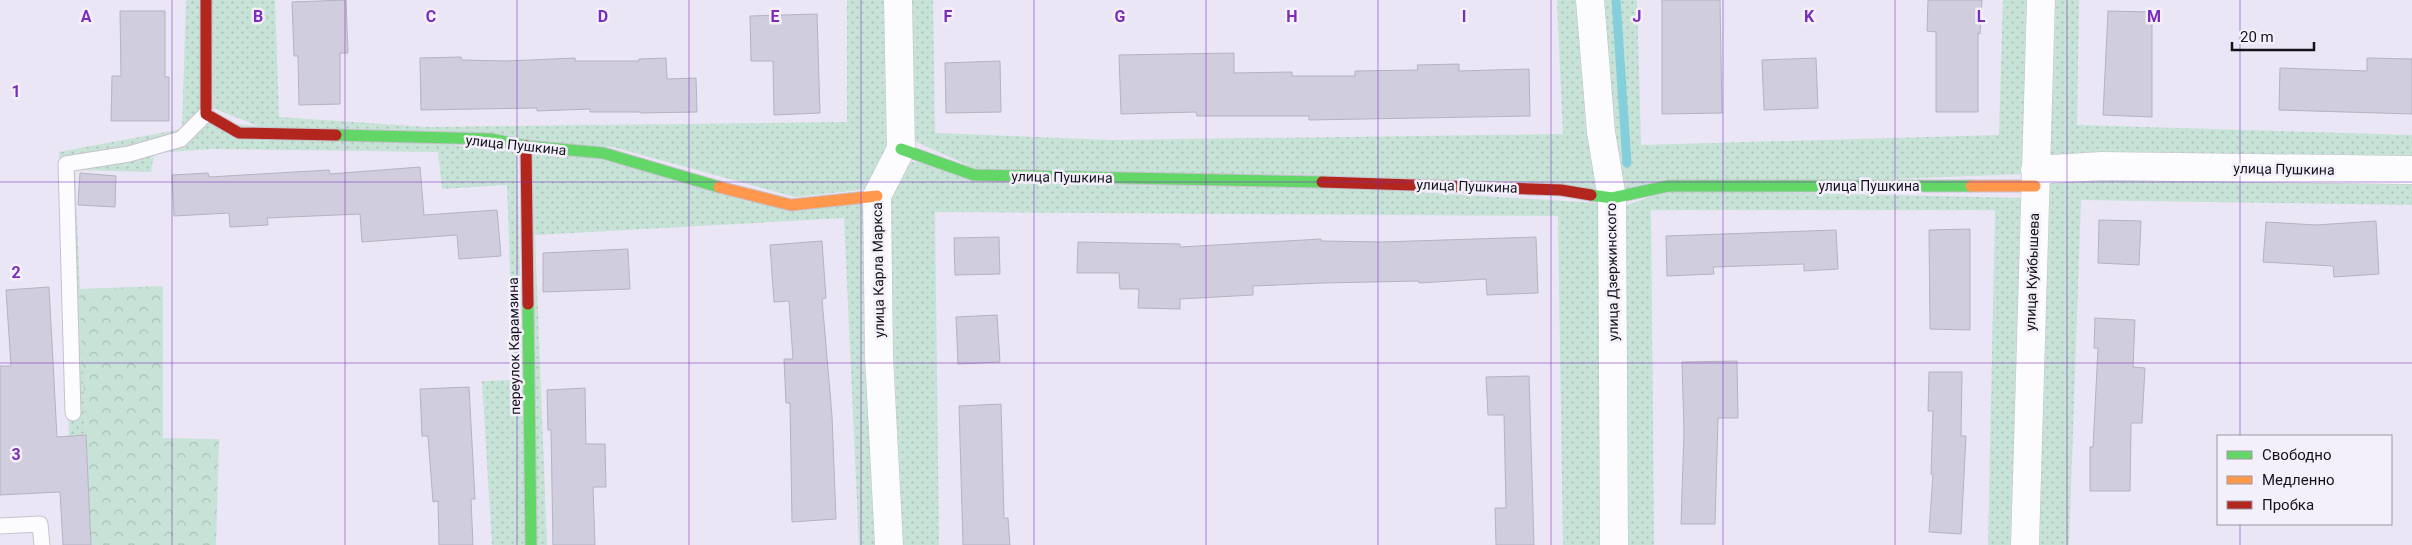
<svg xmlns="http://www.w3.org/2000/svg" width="2412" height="545" font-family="Roboto,sans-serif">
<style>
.grass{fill:url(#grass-dots)}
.forest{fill:url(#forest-crowns)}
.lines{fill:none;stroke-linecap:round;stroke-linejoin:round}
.stream{stroke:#85cfdd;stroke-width:9}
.building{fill:#cfcdde;stroke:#b5b3bf}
.lane-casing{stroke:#c6c2ce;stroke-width:17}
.street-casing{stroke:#c6c2ce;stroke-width:29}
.fast-casing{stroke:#c6c2ce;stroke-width:13}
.slow-casing{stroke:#c6c2ce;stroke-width:13}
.jam-casing{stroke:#c6c2ce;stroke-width:13}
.lane{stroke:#fcfbfe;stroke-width:15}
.street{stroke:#fcfbfe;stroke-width:28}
.fast{stroke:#63d668;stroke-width:11}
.slow{stroke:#ff974d;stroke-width:11}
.jam{stroke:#b3261e;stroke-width:11}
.grid{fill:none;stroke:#7b2cbf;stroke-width:1;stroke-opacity:0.55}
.labels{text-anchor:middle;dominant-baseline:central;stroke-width:5;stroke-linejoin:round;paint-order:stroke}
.street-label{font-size:14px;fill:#15121b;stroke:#f4f0fb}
.grid-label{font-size:16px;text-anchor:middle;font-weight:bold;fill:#7b2cbf;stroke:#f4f0fb;stroke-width:5;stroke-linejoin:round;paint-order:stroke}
</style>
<defs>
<pattern id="grass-dots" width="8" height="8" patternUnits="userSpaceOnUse" patternTransform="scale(1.25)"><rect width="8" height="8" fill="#c7e2d6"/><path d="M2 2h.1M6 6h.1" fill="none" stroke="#aac1b7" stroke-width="1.8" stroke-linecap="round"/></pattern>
<pattern id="forest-crowns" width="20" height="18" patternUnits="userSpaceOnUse" patternTransform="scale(1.25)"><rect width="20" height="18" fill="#c7e2d6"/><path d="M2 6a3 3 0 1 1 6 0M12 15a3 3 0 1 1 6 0" fill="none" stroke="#aac1b7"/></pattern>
</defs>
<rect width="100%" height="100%" fill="#ebe6f5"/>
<g class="grass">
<polygon points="186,0 199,0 205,121 517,151 526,545 492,545 482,381 514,380 507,185 442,189 438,152 212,149 154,153 151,172 75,170 86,435 69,436 59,152 182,129"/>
<polygon points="212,0 275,0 279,117 427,127 847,122 847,0 889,0 892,143 869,189 795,197 613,147 263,128 213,108"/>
<polygon points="905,0 933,0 935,133 1112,140 1563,134 1557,0 1584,0 1600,190 974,168 910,139"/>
<polygon points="1595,0 1637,0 1641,145 1999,135 2003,0 2031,0 2025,174 1621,189"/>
<polygon points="2051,0 2079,0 2077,125 2412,135 2412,164 2046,161"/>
<polygon points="532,152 600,159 751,202 870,202 884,545 859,545 844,218 535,235 547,545 535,545"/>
<polygon points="912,162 1599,203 1607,545 1563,545 1558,216 935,212 939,545 894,545 886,199 902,168"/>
<polygon points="2047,176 2412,176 2412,205 2081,200 2069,545 2036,545"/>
<polygon points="1669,190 2023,198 2014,545 1988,545 1995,210 1651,210 1654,545 1621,545 1619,208"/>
</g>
<polygon class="forest" points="163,286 163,438 219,439 216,545 91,545 79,289"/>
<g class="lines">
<polyline class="stream" points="1616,0 1627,163"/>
</g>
<g class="building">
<polygon points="346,0 348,53 340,53 340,104 299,105 298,56 294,56 292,2"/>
<polygon points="1662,0 1720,0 1722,113 1662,114"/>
<polygon points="1928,0 1982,0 1980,34 1978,33 1978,112 1936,112 1936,32 1927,31"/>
<polygon points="120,11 165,11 165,77 169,77 169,121 111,121 112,76 121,76"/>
<polygon points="2108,11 2152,12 2152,117 2103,115"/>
<polygon points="817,14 820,113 774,115 773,61 751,61 750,16"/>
<polygon points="1234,53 1234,73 1292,72 1292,76 1355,76 1355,71 1418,70 1417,65 1459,64 1459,71 1529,69 1530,116 1309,120 1309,116 1197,116 1196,112 1121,114 1119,55"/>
<polygon points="461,57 462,60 506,61 575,58 575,61 639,61 639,59 666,58 667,79 696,78 697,112 640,113 640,112 590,112 590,109 537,111 537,108 421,110 420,58"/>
<polygon points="1816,58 1818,108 1764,110 1762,60"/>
<polygon points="2367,58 2412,59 2412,114 2279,110 2280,68 2367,71"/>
<polygon points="1000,61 1001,112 946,113 945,63"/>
<polygon points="420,167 424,215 497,210 501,256 459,259 457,235 362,242 360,214 267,218 268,225 230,227 229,213 174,216 172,175 208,173 209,177 329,170 330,174"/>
<polygon points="80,173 116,176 115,207 78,205"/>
<polygon points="2099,220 2141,221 2139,265 2098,263"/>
<polygon points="2376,221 2379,274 2334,277 2333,266 2263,262 2266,222 2316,225"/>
<polygon points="1970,229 1970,330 1930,329 1929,230"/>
<polygon points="1836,230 1838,269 1804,271 1804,264 1713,267 1714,274 1667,276 1666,236"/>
<polygon points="999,237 1000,274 955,275 954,238"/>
<polygon points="1536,237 1538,293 1487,295 1486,279 1419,283 1419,281 1323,283 1253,286 1253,295 1180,299 1180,309 1138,308 1139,289 1120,289 1119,273 1077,273 1078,242 1180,244 1180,247 1321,239 1321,241 1382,242"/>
<polygon points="822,241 826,298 822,299 832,416 836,519 792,522 790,403 786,403 784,359 793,359 789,301 774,302 770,245"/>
<polygon points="628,249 630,289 543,292 543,253"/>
<polygon points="49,287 57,437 86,435 91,545 63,545 60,492 0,495 0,366 11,366 6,290"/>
<polygon points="997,315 1000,362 958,364 956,317"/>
<polygon points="2095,318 2135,320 2133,367 2145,368 2142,423 2131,423 2130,491 2090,491 2090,447 2093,447 2098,348 2094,348"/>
<polygon points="1737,361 1738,418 1718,418 1715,524 1681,524 1684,432 1682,362"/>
<polygon points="1929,372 1962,372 1961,436 1966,436 1961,534 1929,532 1933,474 1931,474 1933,411 1928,411"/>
<polygon points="1529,376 1534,545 1496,545 1495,508 1506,508 1504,415 1488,415 1486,377"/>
<polygon points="469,387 475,499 471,499 473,545 439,545 438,501 433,502 428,436 422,436 420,389"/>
<polygon points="585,388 586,444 605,444 606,487 593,487 595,545 553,545 551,430 548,430 547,390"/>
<polygon points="1001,404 1004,518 1008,518 1010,545 963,545 959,406"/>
</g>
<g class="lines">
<g class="lane-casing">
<g id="lane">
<polyline points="73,413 66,164 129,154 181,139 206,114"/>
<polyline points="0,526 40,524 42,545"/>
</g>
</g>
<g class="street-casing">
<g id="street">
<polyline points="1590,0 1601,132 1612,198 1614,545"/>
<polyline points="2035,170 2102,166 2412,170"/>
<polyline points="889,545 879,357 877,196 901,149 898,0"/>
<polyline points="2025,545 2041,0"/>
</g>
</g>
<g class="fast-casing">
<g id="fast">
<polyline points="336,135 491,139 526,146 603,153 719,187"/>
<polyline points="901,149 974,175 1322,182"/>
<polyline points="1591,195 1612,198 1668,186 1971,186"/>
<polyline points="528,304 531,545"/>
</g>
</g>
<g class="slow-casing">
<g id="slow">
<polyline points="1971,186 2035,186"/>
<polyline points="719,187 791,205 877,196"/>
</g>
</g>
<g class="jam-casing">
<g id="jam">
<polyline points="206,0 206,114 239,133 336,135"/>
<polyline points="526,146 528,304"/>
<polyline points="1322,182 1561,190 1591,195"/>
</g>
</g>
<use href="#lane" class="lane"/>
<use href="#street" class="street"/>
<use href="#fast" class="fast"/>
<use href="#slow" class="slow"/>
<use href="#jam" class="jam"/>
</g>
<path class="grid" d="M172,0V545M345,0V545M517,0V545M689,0V545M861,0V545M1034,0V545M1206,0V545M1378,0V545M1551,0V545M1723,0V545M1895,0V545M2067,0V545M2240,0V436M0,182H2412M0,363H2412M2240,524V545"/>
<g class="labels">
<g class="street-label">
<text transform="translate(516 145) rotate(6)">улица Пушкина</text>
<text transform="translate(2284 169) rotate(1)">улица Пушкина</text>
<text transform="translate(1062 177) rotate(1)">улица Пушкина</text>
<text transform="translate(1467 186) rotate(2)">улица Пушкина</text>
<text x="1869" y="186">улица Пушкина</text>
<text transform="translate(878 270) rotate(-91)">улица Карла Маркса</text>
<text transform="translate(1612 272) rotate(-91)">улица Дзержинского</text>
<text transform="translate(2032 272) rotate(-88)">улица Куйбышева</text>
<text transform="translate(514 346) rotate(-91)">переулок Карамзина</text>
</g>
</g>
<g class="grid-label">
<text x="86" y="22">A</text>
<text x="258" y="22">B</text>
<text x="431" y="22">C</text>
<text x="603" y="22">D</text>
<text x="775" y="22">E</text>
<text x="948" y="22">F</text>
<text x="1120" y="22">G</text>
<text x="1292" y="22">H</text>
<text x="1464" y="22">I</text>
<text x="1637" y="22">J</text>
<text x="1809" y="22">K</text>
<text x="1981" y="22">L</text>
<text x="2154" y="22">M</text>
<text x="16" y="97">1</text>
<text x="16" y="278">2</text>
<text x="16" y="460">3</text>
</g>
<rect x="2217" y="435" width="175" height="90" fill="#f4f0fb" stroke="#9b97a1"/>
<rect x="2227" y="451" width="25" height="8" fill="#63d668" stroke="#9b97a1"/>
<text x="2262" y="460" font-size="15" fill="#15121b">Свободно</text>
<rect x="2227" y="476" width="25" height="8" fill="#ff974d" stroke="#9b97a1"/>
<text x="2262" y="485" font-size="15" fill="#15121b">Медленно</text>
<rect x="2227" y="501" width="25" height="8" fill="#b3261e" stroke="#9b97a1"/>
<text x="2262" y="510" font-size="15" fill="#15121b">Пробка</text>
<path d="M2232 42v8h82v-8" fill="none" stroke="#15121b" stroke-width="2.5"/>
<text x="2240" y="42" font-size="15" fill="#15121b" stroke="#f4f0fb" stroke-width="4" paint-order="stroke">20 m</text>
</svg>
